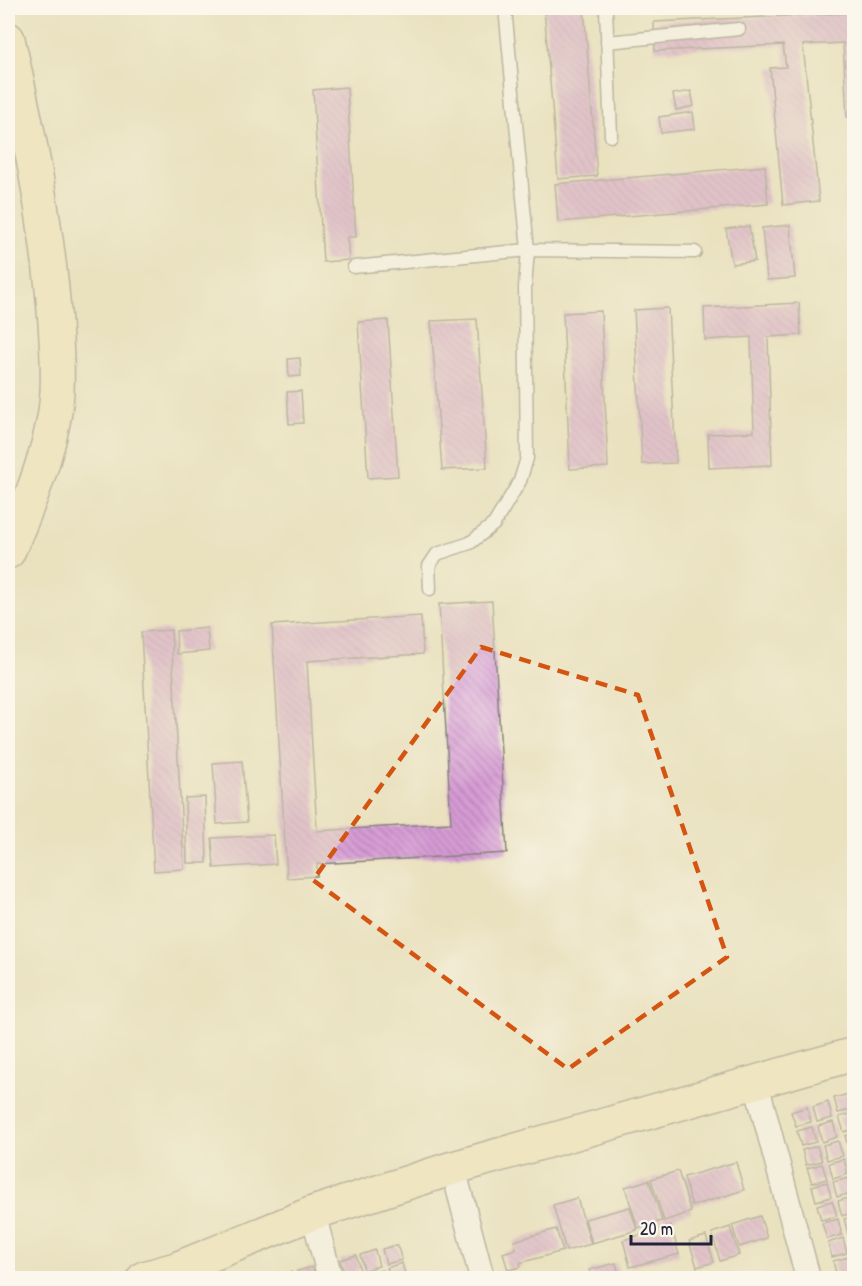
<svg xmlns="http://www.w3.org/2000/svg" width="862" height="1286" font-family="'Patrick Hand',sans-serif">
<style>
.building{fill:url(#building-back-hatch)}
.lines{fill:none;stroke-linecap:round;stroke-linejoin:round}
.lane-casing{stroke:#86827d;stroke-width:15}
.street-casing{stroke:#86827d;stroke-width:27}
.secondary-casing{stroke:#86827d;stroke-width:36}
.lane{stroke:#fff;stroke-width:12}
.street{stroke:#fff;stroke-width:24}
.secondary{stroke:#f7e8c3;stroke-width:33}
.marked{fill:none;stroke:#d45411;stroke-width:4.5;stroke-dasharray:12 8;stroke-linejoin:round}
</style>
<defs>
<pattern id="building-back-hatch" width="6" height="6" patternUnits="userSpaceOnUse" patternTransform="scale(1.5)"><rect width="6" height="6" fill="#d79bd5"/><path d="M-1 5l2 2M0 0l6 6M5-1l2 2" fill="none" stroke="#ae7eae"/></pattern>
</defs>
<rect width="100%" height="100%" fill="#fbf7ec"/>
<filter id="ink" filterUnits="userSpaceOnUse"><feTurbulence type="fractalNoise" baseFrequency=".0167" numOctaves="2"/><feDisplacementMap in="SourceGraphic" scale="12" xChannelSelector="R" yChannelSelector="G"/><feConvolveMatrix kernelMatrix="1 2 1 2 8 2 1 2 1" color-interpolation-filters="sRGB"/></filter>
<filter id="wash" filterUnits="userSpaceOnUse"><feTurbulence type="fractalNoise" baseFrequency=".008" numOctaves="4" result="noise"/><feDisplacementMap in="SourceGraphic" scale="24" xChannelSelector="R" yChannelSelector="G"/><feGaussianBlur stdDeviation="1.35" result="paint"/><feColorMatrix in="noise" values="0 0 0 0 0 0 0 0 0 0 0 0 0 0 0 0 0 1.4 0 .05"/><feComposite in="paint" operator="in"/></filter>
<g filter="url(#wash)">
<rect width="100%" height="100%" fill="#eae1bf"/>
<g id="blocks">
<g class="building">
<polygon points="544,8 584,8 597,176 558,179"/>
<polygon points="854,13 854,117 847,117 843,43 803,45 819,201 783,205 770,68 786,67 783,45 655,51 654,22"/>
<polygon points="347,87 356,237 347,237 349,260 323,262 313,90"/>
<polygon points="691,91 694,106 676,110 673,94"/>
<polygon points="693,112 695,129 661,133 659,117"/>
<polygon points="765,166 768,204 558,222 555,184"/>
<polygon points="790,225 795,278 767,280 762,228"/>
<polygon points="749,226 755,261 732,264 726,229"/>
<polygon points="799,303 801,335 768,337 772,465 709,468 708,434 754,432 751,337 705,340 704,308"/>
<polygon points="668,308 676,463 642,464 634,310"/>
<polygon points="601,311 608,467 570,469 563,313"/>
<polygon points="477,319 487,468 442,470 431,321"/>
<polygon points="388,320 398,476 368,478 358,322"/>
<polygon points="300,358 301,376 289,377 288,359"/>
<polygon points="301,391 303,423 289,424 287,392"/>
<polygon points="492,601 507,853 317,864 317,876 287,878 272,625 421,616 423,654 307,661 317,831 451,823 439,604"/>
<polygon points="207,628 209,651 177,654 176,631"/>
<polygon points="171,630 184,869 154,871 141,632"/>
<polygon points="242,761 247,822 217,824 213,763"/>
<polygon points="205,797 207,863 187,863 185,798"/>
<polygon points="274,835 276,864 214,868 212,838"/>
<polygon points="849,1094 853,1109 838,1113 834,1098"/>
<polygon points="828,1102 832,1118 817,1122 813,1107"/>
<polygon points="807,1107 811,1122 796,1126 791,1112"/>
<polygon points="854,1113 854,1129 844,1132 839,1117"/>
<polygon points="833,1122 837,1137 822,1142 818,1126"/>
<polygon points="812,1127 816,1142 801,1146 797,1131"/>
<polygon points="854,1133 854,1150 849,1151 845,1136"/>
<polygon points="838,1141 843,1156 827,1160 823,1145"/>
<polygon points="817,1146 822,1161 806,1165 802,1150"/>
<polygon points="844,1159 848,1174 833,1179 829,1163"/>
<polygon points="736,1162 744,1190 692,1206 684,1177"/>
<polygon points="822,1164 827,1179 812,1183 807,1168"/>
<polygon points="678,1171 691,1212 664,1221 651,1179"/>
<polygon points="848,1178 852,1193 837,1197 833,1182"/>
<polygon points="649,1180 662,1221 638,1228 625,1187"/>
<polygon points="827,1182 831,1197 816,1201 812,1186"/>
<polygon points="853,1196 854,1212 842,1216 838,1201"/>
<polygon points="577,1198 591,1244 566,1251 553,1205"/>
<polygon points="832,1201 837,1216 821,1220 817,1205"/>
<polygon points="630,1207 637,1230 592,1243 585,1219"/>
<polygon points="760,1216 767,1238 739,1247 732,1225"/>
<polygon points="854,1216 854,1232 848,1234 844,1219"/>
<polygon points="838,1219 842,1235 827,1239 822,1223"/>
<polygon points="671,1226 679,1254 630,1267 623,1240"/>
<polygon points="730,1227 739,1255 720,1261 712,1233"/>
<polygon points="556,1229 563,1251 520,1263 521,1267 508,1270 503,1253 516,1249 514,1241"/>
<polygon points="706,1236 714,1262 697,1267 689,1241"/>
<polygon points="854,1236 854,1256 849,1238"/>
<polygon points="843,1238 847,1253 832,1257 828,1243"/>
<polygon points="397,1245 402,1260 386,1264 382,1249"/>
<polygon points="375,1250 379,1266 364,1270 360,1255"/>
<polygon points="356,1255 360,1270 345,1275 340,1260"/>
<polygon points="848,1257 852,1272 837,1277 833,1261"/>
<polygon points="402,1263 406,1278 390,1278 387,1268"/>
<polygon points="616,1263 620,1278 592,1278 589,1270"/>
<polygon points="312,1267 316,1278 299,1278 297,1271"/>
<polygon points="382,1270 384,1278 368,1278 366,1274"/>
<polygon points="291,1272 293,1278 277,1278 276,1276"/>
</g>
</g>
</g>
<g filter="url(#ink)">
<use href="#blocks" fill-opacity="0" stroke="#86827d" stroke-width="1.5"/>
<g class="lines">
<g class="lane-casing">
<g id="lane">
<polyline points="606,8 611,136"/>
<polyline points="607,42 739,29"/>
<polyline points="354,267 528,250 695,252"/>
<polyline points="430,589 429,566 437,554 470,543 494,524 520,481 527,458 525,287 528,250 505,8"/>
</g>
</g>
<g class="street-casing">
<g id="street">
<polyline points="756,1083 808,1278"/>
<polyline points="453,1168 482,1278"/>
<polyline points="313,1213 330,1278"/>
</g>
</g>
<g class="secondary-casing">
<g id="secondary">
<path d="M8,39C29,133 48,226 55,323C57,355 60,391 53,423C44,467 26,512 8,552"/>
<polyline points="144,1278 176,1269 313,1213 453,1168 854,1054"/>
</g>
</g>
<use href="#lane" class="lane"/>
<use href="#street" class="street"/>
<use href="#secondary" class="secondary"/>
</g>
</g>
<path d="M0 0H862V1286H0ZM481,647L638,695L727,957L568,1069L313,880Z" fill="#eae1bf" fill-opacity=".55" fill-rule="evenodd"/>
<path class="marked" d="M481,647L638,695L727,957L568,1069L313,880Z"/>
<rect width="862" height="1286" fill="none" stroke="#fbf7ec" stroke-width="30"/>
<path d="M631 1235v9h80v-9" fill="none" stroke="#22223b" stroke-width="3"/>
<text x="640" y="1235" font-size="18" fill="#22223b" stroke="#fbf7ec" stroke-width="4.5" paint-order="stroke">20 m</text>
</svg>
